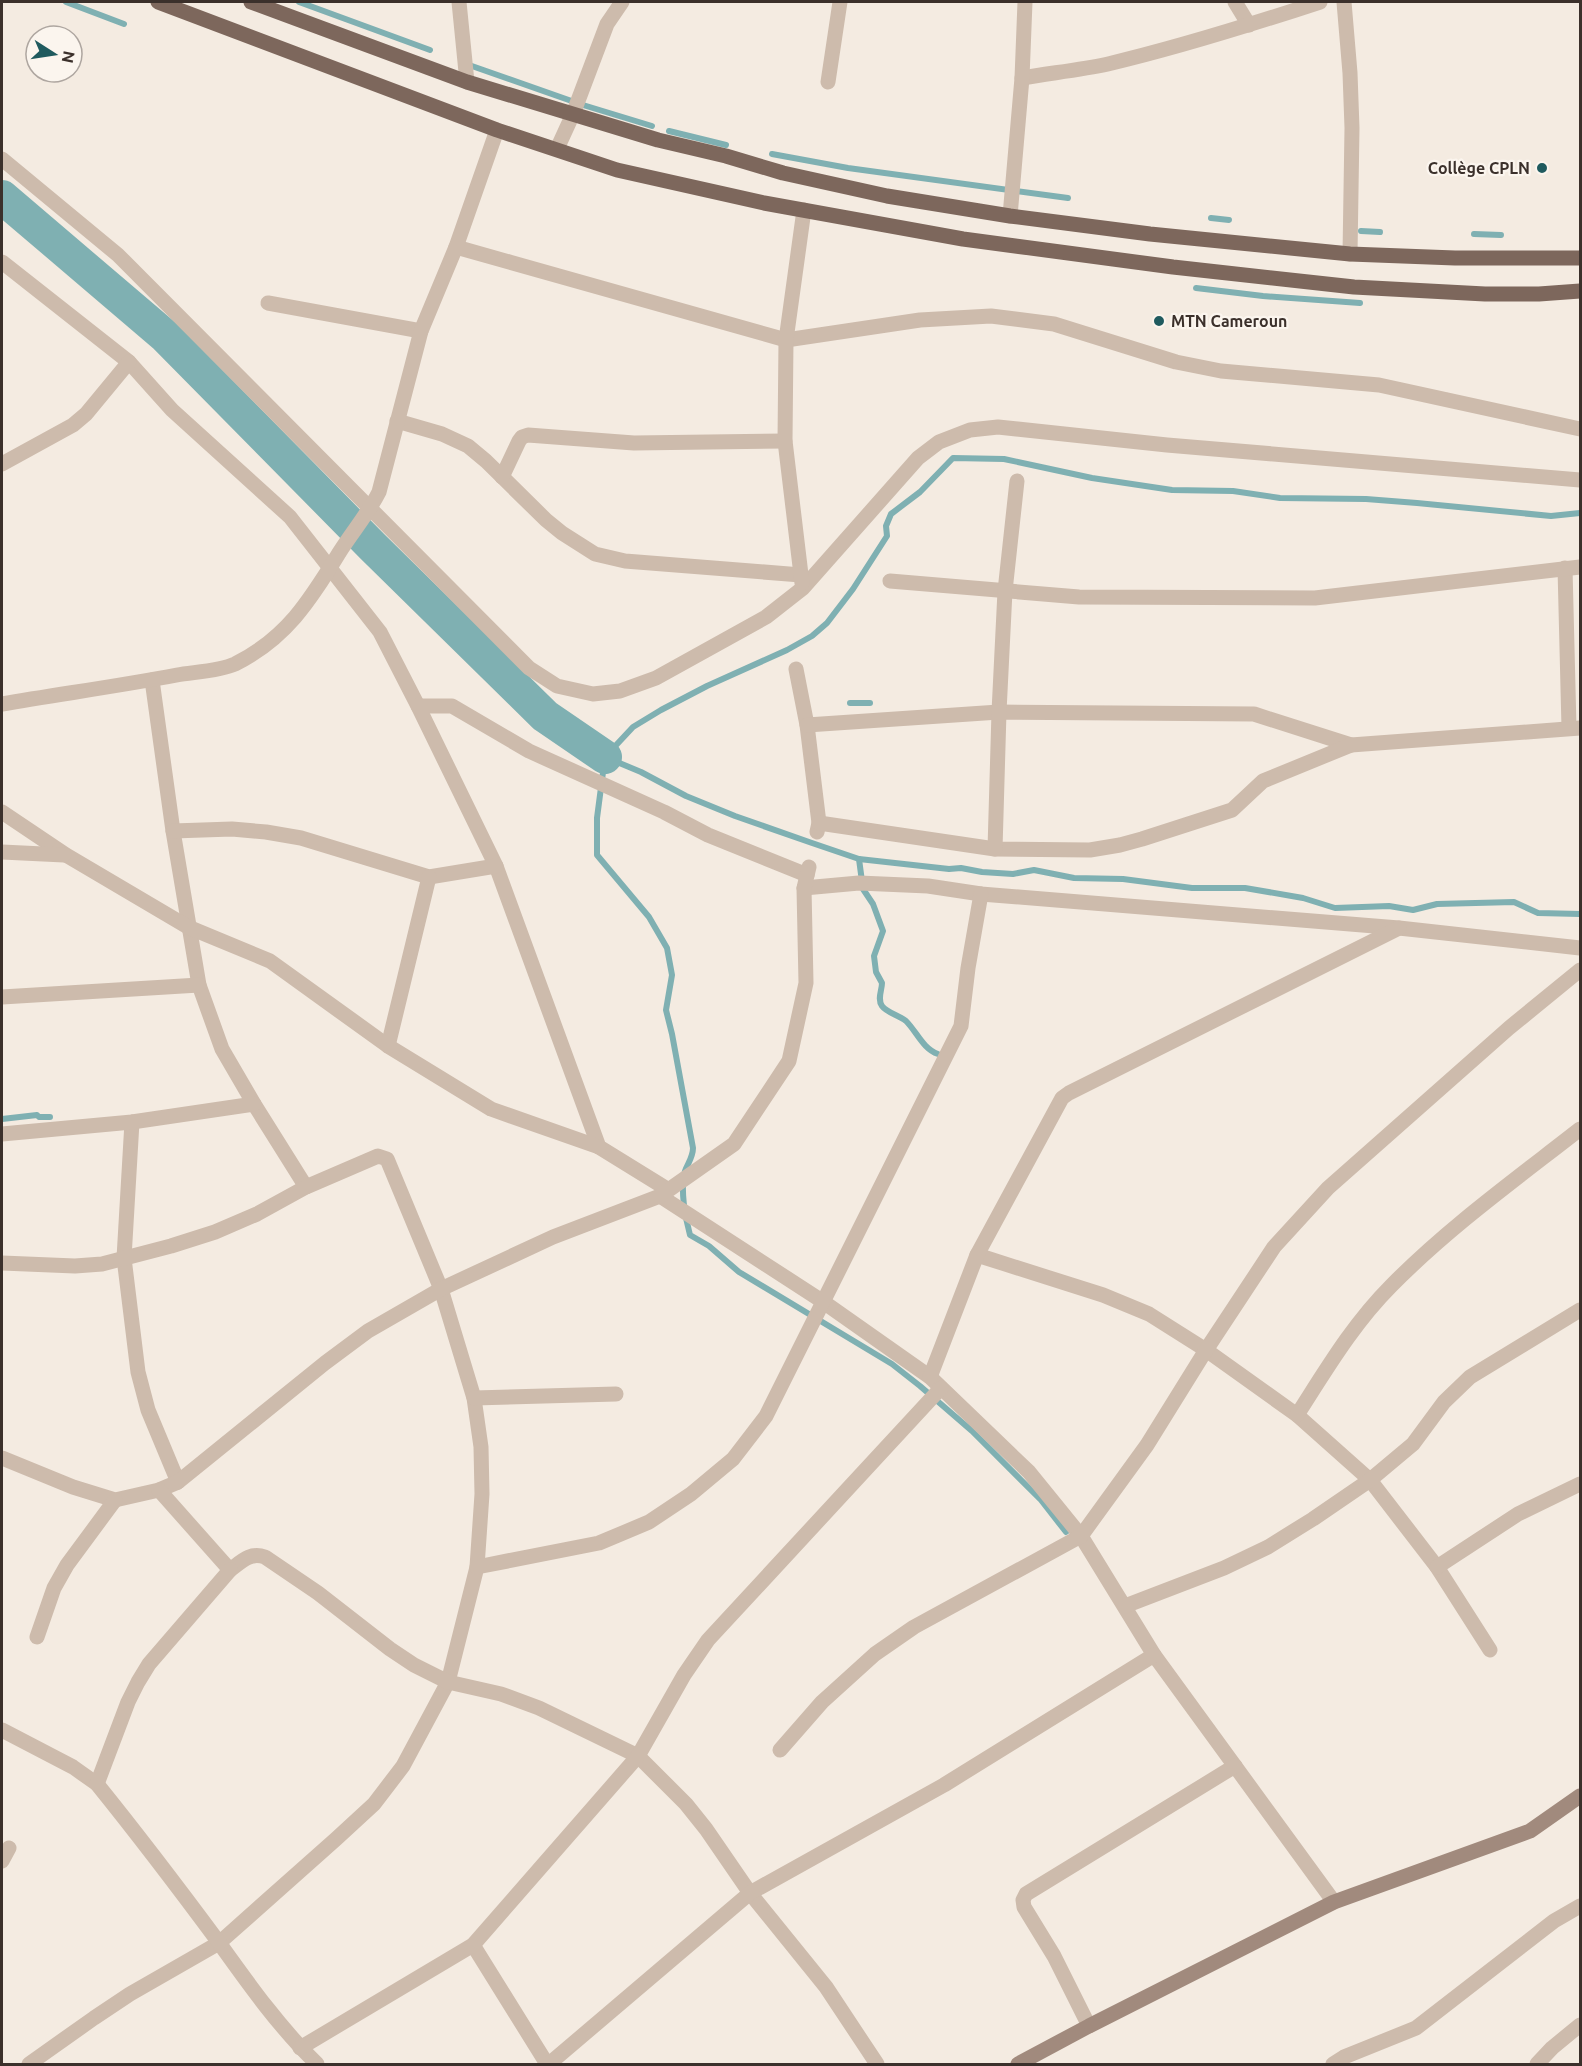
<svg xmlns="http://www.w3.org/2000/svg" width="1582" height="2066" font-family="Ubuntu,sans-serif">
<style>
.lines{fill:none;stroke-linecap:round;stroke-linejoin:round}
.stream{stroke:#7fb0b2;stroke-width:6}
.river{stroke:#7fb0b2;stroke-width:34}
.street{stroke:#cdbbac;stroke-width:15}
.secondary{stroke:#a18a7d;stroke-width:15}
.primary{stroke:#7d675c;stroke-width:15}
.poi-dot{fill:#1f5a5e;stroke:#fbf5ee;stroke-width:2}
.labels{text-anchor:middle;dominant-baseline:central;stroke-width:4.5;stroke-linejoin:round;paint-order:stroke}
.poi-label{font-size:16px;font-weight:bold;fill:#3b302b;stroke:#fbf5ee;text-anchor:end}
</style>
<rect width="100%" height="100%" fill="#f4ebe1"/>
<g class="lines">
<g class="stream">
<polyline points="66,2 124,24"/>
<polyline points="299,2 430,50"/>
<polyline points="469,65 583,105 652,126"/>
<polyline points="669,131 726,145"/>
<polyline points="772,154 848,168 1068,198"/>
<polyline points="1211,218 1229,220"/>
<polyline points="1361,231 1380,232"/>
<polyline points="1474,234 1501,235"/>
<polyline points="1196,288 1263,296 1360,303"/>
<polyline points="850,703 870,703"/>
<polyline points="605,757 641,772 686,796 735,816 812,843 859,859 949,869 961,868 982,872 1013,874 1034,870 1074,878 1123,879 1192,888 1245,888 1303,898 1335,908 1389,906 1413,910 1437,904 1514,902 1538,913 1580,914"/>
<path d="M859,859L863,889L873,904L883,931L874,956L876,972L882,983C882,990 877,999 882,1006C887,1013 899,1015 906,1021C917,1032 923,1049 938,1054"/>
<polyline points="2,1119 37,1115 39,1117 50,1117"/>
<path d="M1066,1532L1041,1500L972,1431L920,1386L892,1364L739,1272L709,1246L690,1235C685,1217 680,1189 685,1171C688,1163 693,1157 693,1148L672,1034L666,1010L672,975L667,948L649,917L597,855V818L605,757L633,727L661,710L707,686L787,650L812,636L827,623L853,589L887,536L886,526L891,514L920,492L953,458L1004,459L1092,478L1172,490L1233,491L1280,498L1366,499L1417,503L1551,516L1580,513"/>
</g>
<polyline class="river" points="2,197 165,336 373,547 545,716 605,757"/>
<g class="street">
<polyline points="459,2 467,82"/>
<polyline points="1235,2 1249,25"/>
<polyline points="1344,2 1350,73 1352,128 1350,254"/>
<path d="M1022,78C1051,73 1080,70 1108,64C1180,47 1250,25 1320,2"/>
<polyline points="828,82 840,2"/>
<polyline points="557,149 573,114 607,24 622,2"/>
<polyline points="2,159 118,255 529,668 557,686 593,694 620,691 656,678 766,617 803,588 918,458 939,442 970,430 998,427 1167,445 1580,480"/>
<polyline points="1010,216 1022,78 1025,2"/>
<polyline points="456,247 786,340 920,320 991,316 1054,324 1176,362 1221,371 1379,385 1580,429"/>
<polyline points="2,262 129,362 172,410 290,517 380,632 418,706 496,866 599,1147 667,1189"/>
<polyline points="268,303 421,331"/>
<polyline points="397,421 442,434 468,446 486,461 546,520 562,533 595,554 625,561 801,575"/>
<polyline points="2,464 73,425 86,414 129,362"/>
<polyline points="502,477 519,441 522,437 528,435 634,443 785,441"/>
<polyline points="1565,568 1569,728"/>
<polyline points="890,581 1079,597 1315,598 1580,567"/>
<polyline points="802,583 785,441 786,340 804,210"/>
<polyline points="796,669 807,725 819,823 817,832"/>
<polyline points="152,680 173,831 199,985 222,1049 254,1104 306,1187"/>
<path d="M2,704C60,694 119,686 177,675C194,672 220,671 235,664C287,638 310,600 339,553C352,532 368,514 379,492L421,331L456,247L497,130"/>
<polyline points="418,706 452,706 529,751 664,812 708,835 807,875"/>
<polyline points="807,725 999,712 1254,714 1351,745"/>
<polyline points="2,812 66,855 188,927 270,961 388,1046 491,1109 599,1147"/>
<polyline points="819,823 995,849 1090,850 1120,845 1142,839 1232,810 1263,781 1351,745 1580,728"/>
<polyline points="173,831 232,829 266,832 301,838 429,877 496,866"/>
<polyline points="995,849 999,712 1005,591 1017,481"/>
<polyline points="2,852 64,855"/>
<polyline points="804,888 859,883 928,886 981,894 1399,928 1580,948"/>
<polyline points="2,997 199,985"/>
<polyline points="388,1046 429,877"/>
<polyline points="132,1122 124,1258 138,1372 148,1410 178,1482"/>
<polyline points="2,1134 132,1122 254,1104"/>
<polyline points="660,1196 822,1301 930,1377 1029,1472 1081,1536 1154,1655 1334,1902"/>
<polyline points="977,1255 1103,1295 1149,1314 1206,1350 1297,1415 1370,1480 1437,1567 1490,1650"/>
<polyline points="2,1263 75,1266 102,1264 171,1246 215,1232 257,1214 306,1187 378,1156 387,1159 441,1289 474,1398 481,1447 482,1494 477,1567 448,1682 403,1766 374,1804 336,1839 219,1943 130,1994 94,2018 29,2064"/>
<polyline points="930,1377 977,1255 1062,1098 1069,1093 1399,928"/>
<polyline points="474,1398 616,1394"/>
<path d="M1297,1415C1326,1370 1353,1324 1391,1286C1448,1228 1516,1179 1580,1129"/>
<polyline points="2,1458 73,1487 115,1500 159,1490 178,1482 325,1363 368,1331 441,1289 553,1237 660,1196 734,1144 789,1061 806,983 804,888 809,867"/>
<path d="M159,1490L230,1570C242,1561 250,1552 265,1557L318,1593L390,1649L414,1665L448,1682L501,1694L539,1708L638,1756L686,1804L706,1829L750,1893L826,1987L877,2064"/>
<polyline points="477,1567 599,1543 649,1522 691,1494 733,1459 766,1416 961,1026 968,968 981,894"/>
<polyline points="1437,1567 1518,1514 1580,1484"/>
<polyline points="1125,1606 1224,1568 1268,1547 1313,1519 1370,1480 1413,1444 1444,1402 1470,1377 1580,1310"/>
<polyline points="37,1637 54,1588 67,1565 115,1500"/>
<path d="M2,1730L73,1767L97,1784C139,1836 180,1890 220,1944C250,1986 280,2028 317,2064"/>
<polyline points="780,1750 822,1702 875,1654 914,1627 1081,1536 1147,1445 1206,1350 1274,1247 1328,1188 1509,1028 1580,970"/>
<polyline points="97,1784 128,1702 138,1682 149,1664 230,1570"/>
<polyline points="2,1861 9,1848"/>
<polyline points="473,1945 547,2064"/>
<polyline points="1089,2026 1054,1956 1024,1907 1023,1900 1026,1894 1235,1766"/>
<polyline points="300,2048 473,1945 638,1756 684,1675 708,1640 941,1388"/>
<polyline points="549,2064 750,1893 944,1785 1154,1655"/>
<polyline points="1333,2064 1344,2057 1416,2028 1554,1921 1580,1906"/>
<polyline points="1537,2064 1552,2048 1580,2025"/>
</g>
<polyline class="secondary" points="1018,2064 1089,2026 1334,1902 1530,1831 1580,1796"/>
<g class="primary">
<polyline points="158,2 497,130 617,170 764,203 963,239 1173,267 1354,287 1485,294 1539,294 1580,291"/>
<polyline points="251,2 467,82 658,140 726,156 783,173 887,196 1010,216 1150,234 1350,254 1455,258 1580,258"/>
</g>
</g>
<g class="poi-dot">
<circle cx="1542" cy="168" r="6"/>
<circle cx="1159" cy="321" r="6"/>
</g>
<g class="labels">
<g class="poi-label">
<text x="1530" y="168">Collège CPLN</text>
<text x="1171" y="321" text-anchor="start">MTN Cameroun</text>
</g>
</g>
<rect width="1582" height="2066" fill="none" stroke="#3b302b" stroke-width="6"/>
<g transform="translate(54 54) rotate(102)"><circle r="28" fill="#fbf5ee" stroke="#aea6a0" stroke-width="1.5"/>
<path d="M0-4.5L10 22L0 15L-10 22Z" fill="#1f5a5e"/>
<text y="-9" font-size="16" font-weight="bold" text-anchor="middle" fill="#3b302b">N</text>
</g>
</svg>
